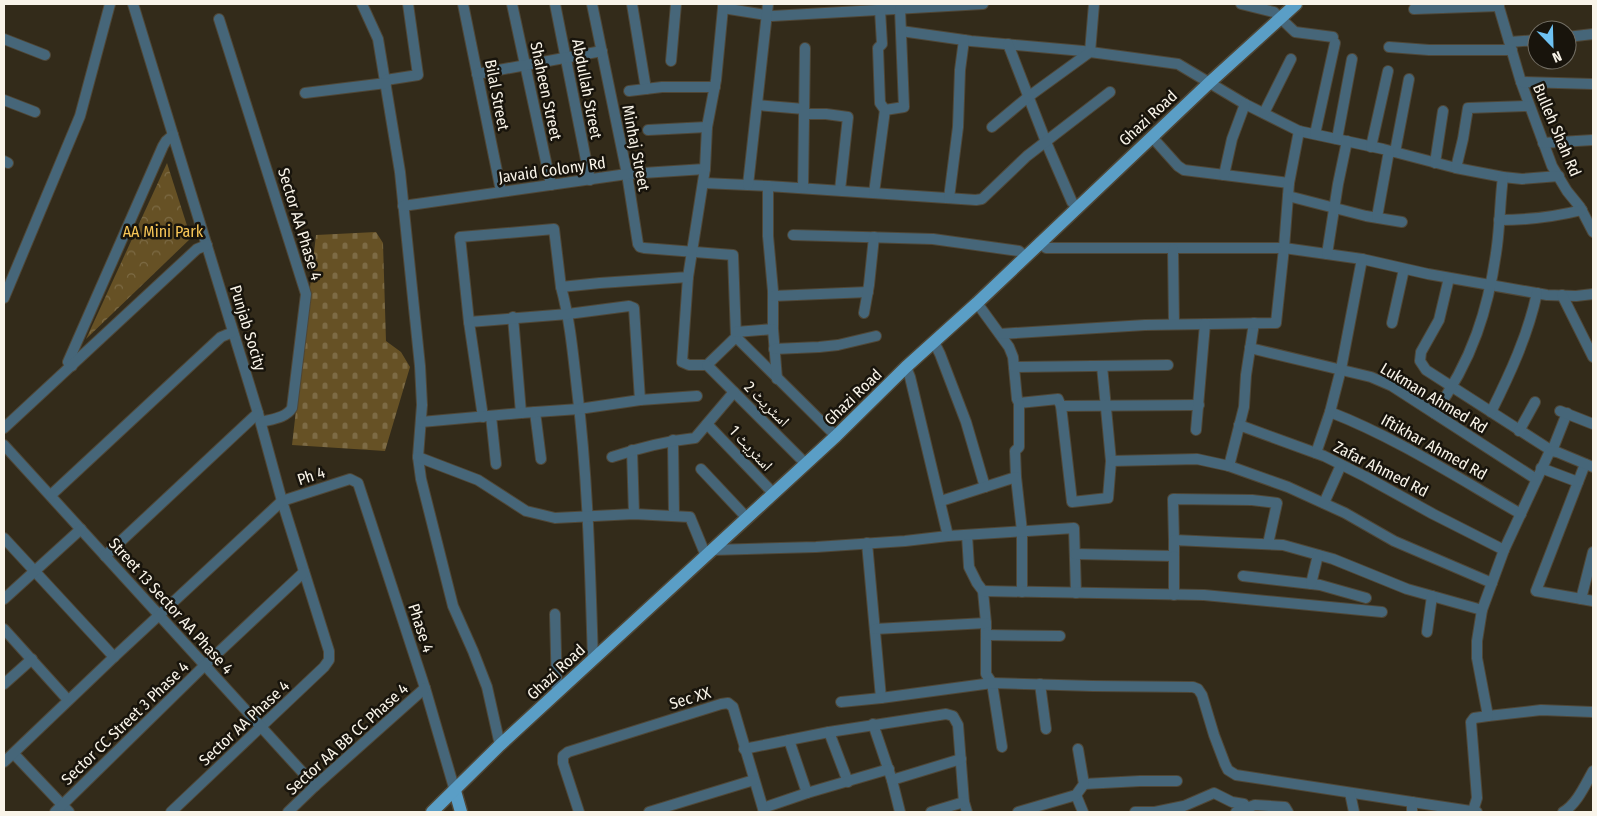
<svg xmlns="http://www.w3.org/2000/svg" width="1597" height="816" font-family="'Fira Sans Condensed','Noto Naskh Arabic',sans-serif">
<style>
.cemetery{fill:url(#cemetery-stones)}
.park{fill:url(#park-crowns)}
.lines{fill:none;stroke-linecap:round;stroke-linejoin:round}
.minor-casing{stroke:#4f4737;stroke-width:12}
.major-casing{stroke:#4f4737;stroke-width:15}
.minor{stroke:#466679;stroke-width:10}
.major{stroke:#5a9ec6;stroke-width:12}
.labels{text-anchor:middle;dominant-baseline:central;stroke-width:5;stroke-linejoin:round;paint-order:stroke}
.street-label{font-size:16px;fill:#f9f4e9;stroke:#18140c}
.park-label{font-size:16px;fill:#f6c557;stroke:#18140c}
</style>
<defs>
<pattern id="cemetery-stones" width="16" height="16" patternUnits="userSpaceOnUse" patternTransform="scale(1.25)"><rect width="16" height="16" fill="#665125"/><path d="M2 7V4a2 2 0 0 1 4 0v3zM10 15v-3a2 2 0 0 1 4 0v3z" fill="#7d6b45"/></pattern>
<pattern id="park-crowns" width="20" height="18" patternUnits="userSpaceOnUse" patternTransform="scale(1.25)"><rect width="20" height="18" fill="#665125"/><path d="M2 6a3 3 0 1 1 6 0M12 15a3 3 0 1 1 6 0" fill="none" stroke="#7d6b45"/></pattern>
</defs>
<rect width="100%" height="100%" fill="#332b1a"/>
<polygon class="cemetery" points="376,232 383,243 386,341 401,352 410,367 385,451 292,445 316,235"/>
<polygon class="park" points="167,163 191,238 86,339"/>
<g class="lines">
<g class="minor-casing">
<g id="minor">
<polyline points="133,4 258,413 282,501 329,651 329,660 324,667 171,812"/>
<polyline points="362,4 378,39 400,172 420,366 422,405 418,457 421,479 453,606 473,651 487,687 500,745"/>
<polyline points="463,4 501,191"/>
<polyline points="512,4 551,185"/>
<polyline points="555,4 590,180"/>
<polyline points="592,4 627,174 638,244 640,247 644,248 733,255 736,337 836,436"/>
<polyline points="632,4 646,89"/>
<polyline points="723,4 723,8 772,16 983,4"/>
<polyline points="1241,4 1274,12 1295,32 1333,37"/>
<polyline points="1498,4 1521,82 1552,166 1567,191 1580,207 1593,232"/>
<polyline points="1414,9 1499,6"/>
<polyline points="880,10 882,44 878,48 880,103 885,110"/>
<path d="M219,19L306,294L292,408C286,418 272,419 261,422"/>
<polyline points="901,31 971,41 1083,51 1178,64 1245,104 1299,131 1383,149 1456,168 1503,177 1522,179 1559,176"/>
<polyline points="1567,37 1593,34"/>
<polyline points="4,39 45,55"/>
<polyline points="1510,42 1537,40"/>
<polyline points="1008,44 1046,142 1072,202 1077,207"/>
<polyline points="1389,47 1429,50 1512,50"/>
<polyline points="671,61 676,4"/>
<polyline points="477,74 602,51"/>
<polyline points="386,80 418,75 408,4"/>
<polyline points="1521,82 1593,84"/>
<polyline points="629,91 662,87 715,87"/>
<polyline points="305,93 386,83"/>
<polyline points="4,100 35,112"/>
<polyline points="757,105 804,109"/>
<polyline points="1264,113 1291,59"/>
<polyline points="804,114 826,114 848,117 840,190"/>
<polyline points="992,127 1028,97 1090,52 1094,4"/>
<polyline points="648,130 707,127"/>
<polyline points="1315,134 1335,43"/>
<polyline points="1152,137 1178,166 1184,170 1289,183"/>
<polyline points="1337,139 1352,59"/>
<polyline points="1543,143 1593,140"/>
<polyline points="1371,147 1388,71"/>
<polyline points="1395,152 1409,79"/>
<polyline points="4,161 8,163"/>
<polyline points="1435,163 1443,111"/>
<polyline points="1456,168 1463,139 1468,108 1529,106"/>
<polyline points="1224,175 1232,139 1245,104"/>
<polyline points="703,183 768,186 976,200 982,199 1027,156 1110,92"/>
<polyline points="748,185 768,4"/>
<polyline points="768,186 768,236 773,291 773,329"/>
<polyline points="803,188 805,48"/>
<polyline points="874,193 885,110 904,107 900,9"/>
<polyline points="1288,196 1366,216 1402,222"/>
<polyline points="949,198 958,127 960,70 964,40"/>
<polyline points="403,206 627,174 705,169"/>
<polyline points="1377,217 1389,151"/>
<path d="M1499,220C1528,220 1554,217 1582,210"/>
<polyline points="793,235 933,239 1019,251 1025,256"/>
<polyline points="1040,242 1046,248 1284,248 1362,259 1428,274 1547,295 1576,296 1593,294"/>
<polyline points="1173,249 1174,324"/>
<polyline points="1327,254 1338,184 1347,141"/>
<polyline points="688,277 682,362 689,365 707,365 736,337"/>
<polyline points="1449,278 1439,320 1421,352 1420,361 1426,370 1552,451 1567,413"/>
<path d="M561,287C570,320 573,354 577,389C588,479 590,569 593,660"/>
<polyline points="1562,295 1593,357"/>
<polyline points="773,296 868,292"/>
<polyline points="4,298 80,116 110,4"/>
<polyline points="977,303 1009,347 1013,357 1017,399 1019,403 1058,399 1061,406 1072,502 1108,498 1111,461 1102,366"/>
<polyline points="864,313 869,285 874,237"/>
<polyline points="513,317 521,413"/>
<polyline points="469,322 568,314 629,306 634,308 640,400"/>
<polyline points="1254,323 1246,375 1244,407 1229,466 1288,487 1345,513 1394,541 1492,583"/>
<polyline points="1392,323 1404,269"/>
<polyline points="736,332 773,329 777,379"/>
<polyline points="1000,334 1145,325 1276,323 1284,248 1289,183 1299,131"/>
<polyline points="934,342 940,354 966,422 985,487"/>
<polyline points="1250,348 1371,377 1392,386 1536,479"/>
<polyline points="774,349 819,347 838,345 876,336"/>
<polyline points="707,365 806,464"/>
<polyline points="72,366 68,362 163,146 166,141 173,135"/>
<polyline points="906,367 910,377 948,536"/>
<polyline points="1014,367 1168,365"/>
<polyline points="1061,406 1199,405"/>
<polyline points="1560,411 1593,424"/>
<polyline points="535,412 541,459"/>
<path d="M1330,412C1397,438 1458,478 1521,514"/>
<path d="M1491,412C1510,374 1528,335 1537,293"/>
<path d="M1434,413C1472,362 1489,308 1497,246C1500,223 1500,200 1503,177"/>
<polyline points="491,416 496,464"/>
<polyline points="483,417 469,322 460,237 554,229 561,287 600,283 688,277 705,169 707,127 716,80 723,8"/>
<polyline points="421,422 521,413 579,409 640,400 697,396"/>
<polyline points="707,424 773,493"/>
<polyline points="1239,425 1324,456 1366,477 1433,514 1504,550"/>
<polyline points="4,428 197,249 207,245"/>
<polyline points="1196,430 1205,324"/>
<polyline points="1519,431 1535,402"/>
<polyline points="673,440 674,515"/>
<polyline points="4,445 315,786"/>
<polyline points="632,450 634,514"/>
<polyline points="1316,453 1330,412 1341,369 1362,259"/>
<polyline points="418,457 478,480 526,511 555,518 634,514 690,517 706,556"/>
<path d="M612,457C639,448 666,441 695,438L734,392"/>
<polyline points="1111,461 1197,459 1229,466"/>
<polyline points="1585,464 1536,591 1593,601"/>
<polyline points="1541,468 1578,482"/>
<polyline points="701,469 747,518"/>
<polyline points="1016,477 1015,451 1019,447 1019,403"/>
<polyline points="51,495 221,337 233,332"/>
<polyline points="941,501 1016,477 1022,531 1022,592"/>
<polyline points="1324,503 1341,465"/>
<polyline points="967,535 969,567 977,583 983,591 986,623 986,674 992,683 1002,747"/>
<polyline points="4,538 114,657"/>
<polyline points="1174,540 1173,499 1252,500 1277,503 1268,544"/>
<polyline points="867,543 881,698"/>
<polyline points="712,550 816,547 905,541 948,536 1074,528 1076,593"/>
<polyline points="1075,554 1174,556 1174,540 1283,545 1333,559 1407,589 1482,610"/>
<polyline points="105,556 258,413"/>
<polyline points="1243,576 1320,585 1366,598"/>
<polyline points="1311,584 1318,555"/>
<polyline points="983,591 1204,595 1382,612"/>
<polyline points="1174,595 1174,556"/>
<polyline points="4,599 81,529"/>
<polyline points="1581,599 1593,552"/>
<polyline points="555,614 557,693"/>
<polyline points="4,629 68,700"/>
<polyline points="875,629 986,623"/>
<polyline points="1427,632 1432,596"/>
<polyline points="986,635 1060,636"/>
<polyline points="4,684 32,659"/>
<polyline points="1040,684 1046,729"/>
<polyline points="841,702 881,698 992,683 1093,686 1193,687 1198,689 1202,695 1214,735 1225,764 1228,770 1236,775 1477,812"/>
<polyline points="1488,716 1541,710 1593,712"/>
<polyline points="873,724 892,780 900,812"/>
<polyline points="829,732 848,782"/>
<polyline points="789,740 807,793"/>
<polyline points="744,749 829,732 946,714 953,716 958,725 964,802 967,812"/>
<polyline points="14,754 69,812"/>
<polyline points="4,762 114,657 282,501 350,479 358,483 425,688 455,791"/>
<polyline points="892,780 961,759"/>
<polyline points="1084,784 1140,781 1177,781"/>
<polyline points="1350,793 1354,812"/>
<polyline points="1076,795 1083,812"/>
<polyline points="763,808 807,793 889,769"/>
<polyline points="1473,811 1477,798 1471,722 1474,718 1488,716 1477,658 1477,641 1482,610 1504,550 1549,453 1552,451 1557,452 1593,467"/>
<polyline points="55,812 205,665 304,572"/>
<polyline points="288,812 315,786 425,688"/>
<polyline points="579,812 563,763 563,756 568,752 721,704 728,703 733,707 764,812"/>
<polyline points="649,812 754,780"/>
<polyline points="931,812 964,802"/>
<polyline points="1018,812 1076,795 1084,784 1078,749"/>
<polyline points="1135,812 1155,812 1184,806 1214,793 1232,802 1244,804 1247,808"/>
<polyline points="1236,812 1255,805 1285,807 1288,812"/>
<polyline points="1412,812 1412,802"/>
<path d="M1563,812C1577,804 1585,785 1593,771"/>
</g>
</g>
<g class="major-casing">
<g id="major">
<polyline points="455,791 461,812"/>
<polyline points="432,812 500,745 836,436 906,367 977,303 1209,83 1296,4"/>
</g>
</g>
<use href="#minor" class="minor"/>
<use href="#major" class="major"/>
</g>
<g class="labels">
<g class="street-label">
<text transform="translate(587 89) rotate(79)">Abdullah Street</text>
<text transform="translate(546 91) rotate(78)">Shaheen Street</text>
<text transform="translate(497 95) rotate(79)">Bilal Street</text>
<text transform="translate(1148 118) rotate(-43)">Ghazi Road</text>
<text transform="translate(1557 130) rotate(67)">Bulleh Shah Rd</text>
<text transform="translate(636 148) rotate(79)">Minhaj Street</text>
<text transform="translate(552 170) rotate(-8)">Javaid Colony Rd</text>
<text transform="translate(300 224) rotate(73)">Sector AA Phase 4</text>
<text transform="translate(248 328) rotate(73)">Punjab Socity</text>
<text transform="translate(853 397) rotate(-44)">Ghazi Road</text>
<text transform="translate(1434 398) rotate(31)">Lukman Ahmed Rd</text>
<text transform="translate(767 404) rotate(45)">اسٹریٹ 2</text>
<text transform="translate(1434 447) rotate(29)">Iftikhar Ahmed Rd</text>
<text transform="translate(751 448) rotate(47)">اسٹریٹ 1</text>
<text transform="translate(1381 469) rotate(27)">Zafar Ahmed Rd</text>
<text transform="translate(311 476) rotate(-18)">Ph 4</text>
<text transform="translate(171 606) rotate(48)">Street 13 Sector AA Phase 4</text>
<text transform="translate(421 628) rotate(72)">Phase 4</text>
<text transform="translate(556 672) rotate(-43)">Ghazi Road</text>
<text transform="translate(690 698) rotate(-17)">Sec XX</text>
<text transform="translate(125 723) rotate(-44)">Sector CC Street 3 Phase 4</text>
<text transform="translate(244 723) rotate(-43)">Sector AA Phase 4</text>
<text transform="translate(347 739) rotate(-42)">Sector AA BB CC Phase 4</text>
</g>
<g class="park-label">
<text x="163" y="231">AA Mini Park</text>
</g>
</g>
<rect width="1597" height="816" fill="none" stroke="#f9f4e9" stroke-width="10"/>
<g transform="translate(1552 45) rotate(157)"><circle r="24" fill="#18140c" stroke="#726e64"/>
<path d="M0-4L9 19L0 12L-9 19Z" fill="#6ec2f3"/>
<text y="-8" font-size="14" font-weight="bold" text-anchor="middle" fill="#f9f4e9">N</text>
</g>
</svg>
